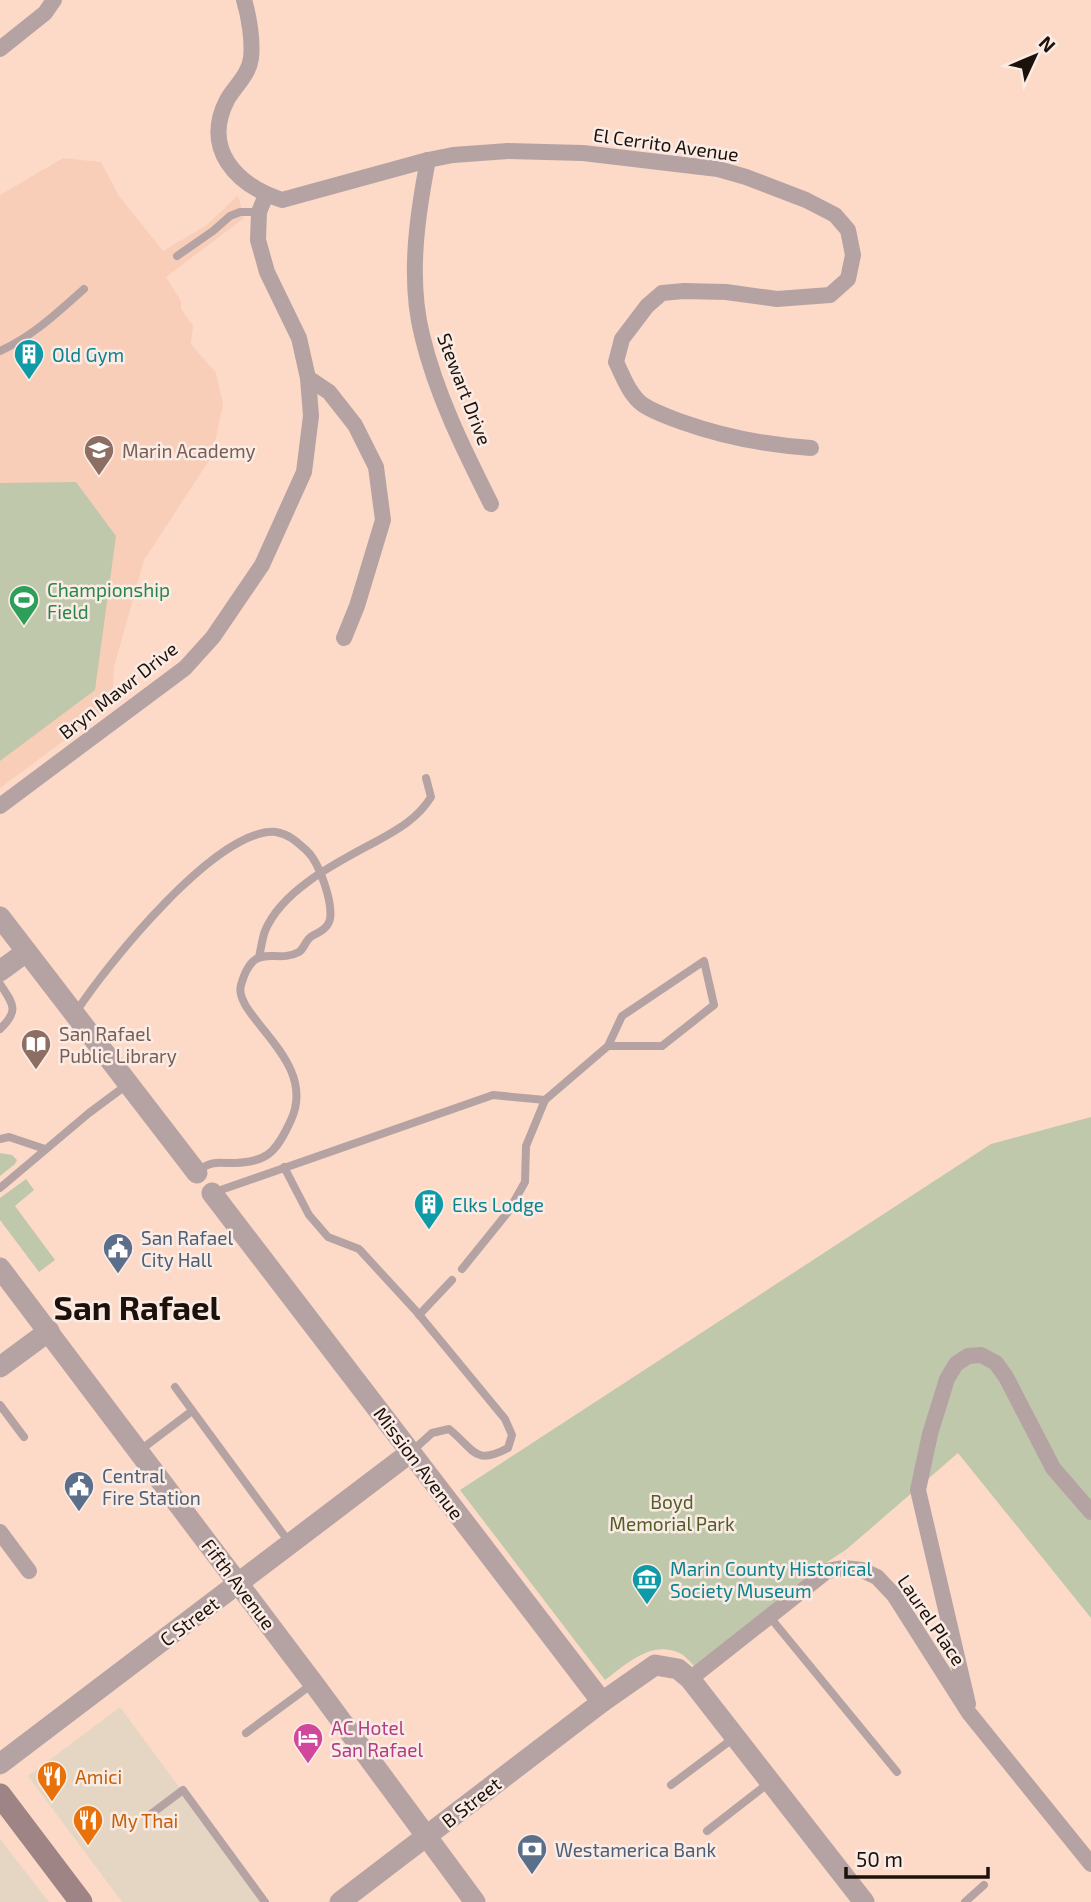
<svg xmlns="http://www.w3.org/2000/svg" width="1091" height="1902" font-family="'Exo 2',sans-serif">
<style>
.commercial{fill:#e5d6c3}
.built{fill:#f9ceb8}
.green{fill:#c0c8ac}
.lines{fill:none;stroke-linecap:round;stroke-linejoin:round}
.service{stroke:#b5a3a4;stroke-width:8}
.minor{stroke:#b5a3a4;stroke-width:16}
.tertiary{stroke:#b5a3a4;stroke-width:21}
.secondary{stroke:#9e8485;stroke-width:23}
.labels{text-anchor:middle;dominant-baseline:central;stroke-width:5;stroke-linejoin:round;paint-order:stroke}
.street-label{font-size:19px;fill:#1d110b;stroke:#faece5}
.culture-label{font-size:19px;fill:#0d838f;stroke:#faece5;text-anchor:start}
.education-label{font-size:19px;fill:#785e54;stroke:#faece5;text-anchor:start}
.leisure-label{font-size:19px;fill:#27864d;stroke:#faece5;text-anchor:start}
.service-label{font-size:19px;fill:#4e5e75;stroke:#faece5;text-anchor:start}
.park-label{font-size:19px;fill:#525e27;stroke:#faece5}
.hotel-label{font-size:19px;fill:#b23c85;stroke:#faece5;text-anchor:start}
.food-label{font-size:19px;fill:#c56008;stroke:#faece5;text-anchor:start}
.town-label{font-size:33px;font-weight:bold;fill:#1d110b;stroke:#faece5}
</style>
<rect width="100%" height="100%" fill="#fddac8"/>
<g class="commercial">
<polygon points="120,1707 264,1902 122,1902 28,1776"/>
<polygon points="0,1839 49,1902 0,1902"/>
</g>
<polygon class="built" points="63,158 101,162 119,196 163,251 207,225 238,195 244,218 166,277 181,301 181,309 193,326 191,344 216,373 223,404 212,456 144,560 114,667 112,705 0,788 0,195"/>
<g class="green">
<polygon points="76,482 116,536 95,690 0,761 0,483"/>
<path d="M1091,1117V1618L958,1453L847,1549L812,1572L695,1667C690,1662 684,1654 677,1652C650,1641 625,1665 605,1680L460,1490L991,1144Z"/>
<polygon points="0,1153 12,1155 17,1160 15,1164 0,1176"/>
<polygon points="26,1179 34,1190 15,1206 55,1260 39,1272 0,1220 0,1198"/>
</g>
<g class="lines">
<g class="service">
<polyline points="177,256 213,231 230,216 240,212 259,212"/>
<path d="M0,351C33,336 57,313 84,289"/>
<path d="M259,957C261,949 262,939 265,931C282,889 340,861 377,841C399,829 418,818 431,797L426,778"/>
<path d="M0,984C13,1004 20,1010 0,1029"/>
<path d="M76,1012C106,966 217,827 276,832C289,834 297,842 307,851C319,862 333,902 330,919C328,928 320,932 312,936C305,940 305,948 299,952C275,965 254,939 241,985C232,1016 319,1060 291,1120C275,1155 266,1163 227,1163C215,1162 208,1163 198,1171"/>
<polyline points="0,1139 9,1137 45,1149"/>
<path d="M284,1167L309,1215L328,1237L359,1249L416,1311L505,1419L512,1435L508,1448C474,1466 475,1450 449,1429L432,1433L411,1452"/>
<polyline points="0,1188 89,1113 128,1084"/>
<polyline points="215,1192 493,1095 545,1100 608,1046 622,1016 704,961 714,1005 662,1046 608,1046"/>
<polyline points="462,1269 508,1212 525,1182 526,1146 545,1100"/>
<polyline points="419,1315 452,1280"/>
<polyline points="175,1387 289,1542"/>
<polyline points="0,1405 24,1437"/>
<polyline points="139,1451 192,1411"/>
<polyline points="769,1616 897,1772"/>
<polyline points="246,1733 311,1685"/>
<polyline points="671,1785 735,1737"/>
<polyline points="151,1814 183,1790 265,1902"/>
<polyline points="707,1831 770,1782"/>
<polyline points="965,1902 984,1885"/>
</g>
<g class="minor">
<path d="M244,0C249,16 253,41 251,58C249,75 235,86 227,100C202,149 236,185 282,200L428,160L453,155L508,151L583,153L718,169L746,177L806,200L835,215L848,230L853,255L848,279L830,295L777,299L726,292L684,291L662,293L647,306L622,339L616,362C623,376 629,394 642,404C653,412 669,417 682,422C724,437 766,445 811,448"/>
<polyline points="0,49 45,13 54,0"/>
<path d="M428,160C417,216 408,279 422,335C436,394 464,450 491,504"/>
<polyline points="308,378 329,392 355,425 376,467 383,520 357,606 344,638"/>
<polyline points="0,806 185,668 213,637 262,565 304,472 311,416 308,378 299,338 267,272 258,240 259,212 266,195"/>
<polyline points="0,1532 29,1571"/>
<polyline points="690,1679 827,1571 844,1568 862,1570 877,1577 894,1595 969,1713 1091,1864"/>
<polyline points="968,1704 918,1490 930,1434 947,1379 956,1364 968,1356 981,1355 996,1363 1006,1377 1053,1468 1091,1512"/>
</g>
<g class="tertiary">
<polyline points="0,917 197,1173"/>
<polyline points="0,971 26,952"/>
<polyline points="212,1193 602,1702 655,1665 678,1669 690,1679 864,1902"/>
<polyline points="0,1268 317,1688 475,1902"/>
<polyline points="0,1367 49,1331"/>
<polyline points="0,1764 411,1452"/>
<polyline points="340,1902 602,1702"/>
</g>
<polyline class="secondary" points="0,1795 81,1902"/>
</g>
<defs>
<g id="building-pin" transform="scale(1.575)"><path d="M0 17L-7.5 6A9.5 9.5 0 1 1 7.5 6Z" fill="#0f9aa8" stroke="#faece5"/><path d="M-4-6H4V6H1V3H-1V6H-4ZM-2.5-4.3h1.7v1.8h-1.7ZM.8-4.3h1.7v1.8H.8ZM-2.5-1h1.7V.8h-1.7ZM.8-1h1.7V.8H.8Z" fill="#fff"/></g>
<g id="school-pin" transform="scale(1.575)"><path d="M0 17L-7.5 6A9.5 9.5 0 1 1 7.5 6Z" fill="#8d6e63" stroke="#faece5"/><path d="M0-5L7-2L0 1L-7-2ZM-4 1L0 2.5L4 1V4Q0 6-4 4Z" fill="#fff"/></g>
<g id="stadium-pin" transform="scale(1.575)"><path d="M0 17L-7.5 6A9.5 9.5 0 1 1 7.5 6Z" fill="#2e9e5b" stroke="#faece5"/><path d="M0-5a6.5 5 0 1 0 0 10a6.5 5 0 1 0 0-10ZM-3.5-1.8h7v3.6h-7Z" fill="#fff"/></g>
<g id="library-pin" transform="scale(1.575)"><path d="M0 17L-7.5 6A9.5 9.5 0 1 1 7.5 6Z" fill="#8d6e63" stroke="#faece5"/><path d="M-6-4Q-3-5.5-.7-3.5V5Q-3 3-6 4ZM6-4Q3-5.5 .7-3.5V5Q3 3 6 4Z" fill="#fff"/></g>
<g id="civic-pin" transform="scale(1.575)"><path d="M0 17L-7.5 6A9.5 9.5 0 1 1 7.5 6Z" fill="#5c6f8a" stroke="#faece5"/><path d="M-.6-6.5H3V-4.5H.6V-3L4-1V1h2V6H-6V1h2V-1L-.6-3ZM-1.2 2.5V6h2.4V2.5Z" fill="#fff"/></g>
<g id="museum-pin" transform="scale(1.575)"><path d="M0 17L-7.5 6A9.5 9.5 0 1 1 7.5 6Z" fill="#0f9aa8" stroke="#faece5"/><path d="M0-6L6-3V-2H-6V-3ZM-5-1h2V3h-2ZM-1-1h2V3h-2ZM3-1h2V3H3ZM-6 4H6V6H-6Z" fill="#fff"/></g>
<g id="hotel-pin" transform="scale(1.575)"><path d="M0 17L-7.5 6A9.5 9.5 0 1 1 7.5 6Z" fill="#d1479c" stroke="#faece5"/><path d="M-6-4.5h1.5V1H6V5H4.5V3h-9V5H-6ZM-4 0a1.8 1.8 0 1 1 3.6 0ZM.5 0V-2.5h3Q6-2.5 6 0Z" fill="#fff"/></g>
<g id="restaurant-pin" transform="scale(1.575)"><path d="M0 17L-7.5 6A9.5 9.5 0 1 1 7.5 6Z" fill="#e8710a" stroke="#faece5"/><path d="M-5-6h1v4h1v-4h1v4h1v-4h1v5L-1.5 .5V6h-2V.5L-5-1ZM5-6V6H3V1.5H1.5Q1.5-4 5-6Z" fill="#fff"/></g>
<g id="bank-pin" transform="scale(1.575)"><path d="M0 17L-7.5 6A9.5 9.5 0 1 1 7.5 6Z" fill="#5c6f8a" stroke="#faece5"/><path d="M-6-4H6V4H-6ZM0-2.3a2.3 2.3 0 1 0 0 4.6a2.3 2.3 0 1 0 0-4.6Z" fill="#fff"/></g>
</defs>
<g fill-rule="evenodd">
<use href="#building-pin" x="29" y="354"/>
<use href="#school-pin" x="99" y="450"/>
<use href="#stadium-pin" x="24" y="600"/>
<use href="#library-pin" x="36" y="1044"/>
<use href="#building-pin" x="429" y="1204"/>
<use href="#civic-pin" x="118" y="1248"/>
<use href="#civic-pin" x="79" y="1486"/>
<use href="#museum-pin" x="647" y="1579"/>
<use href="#hotel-pin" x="308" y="1738"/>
<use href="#restaurant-pin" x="52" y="1776"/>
<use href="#restaurant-pin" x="88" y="1820"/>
<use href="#bank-pin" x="532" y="1849"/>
</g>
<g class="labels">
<g class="street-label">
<text transform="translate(666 144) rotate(8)">El Cerrito Avenue</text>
<text transform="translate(465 389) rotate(69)">Stewart Drive</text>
<text transform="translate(118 690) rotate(-38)">Bryn Mawr Drive</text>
<text transform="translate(419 1463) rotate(53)">Mission Avenue</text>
<text transform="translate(239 1584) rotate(53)">Fifth Avenue</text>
<text transform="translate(932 1620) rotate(56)">Laurel Place</text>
<text transform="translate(189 1621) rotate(-37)">C Street</text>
<text transform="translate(471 1802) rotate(-38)">B Street</text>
</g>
<g class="culture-label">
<text x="52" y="354">Old Gym</text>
<text x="452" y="1204">Elks Lodge</text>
<text x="670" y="1568">Marin County Historical<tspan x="670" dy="22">Society Museum</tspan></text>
</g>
<g class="education-label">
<text x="122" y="450">Marin Academy</text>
<text x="59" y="1033">San Rafael<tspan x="59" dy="22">Public Library</tspan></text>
</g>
<g class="leisure-label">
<text x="47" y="589">Championship<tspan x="47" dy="22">Field</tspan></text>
</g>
<g class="service-label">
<text x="141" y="1237">San Rafael<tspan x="141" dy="22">City Hall</tspan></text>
<text x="102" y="1475">Central<tspan x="102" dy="22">Fire Station</tspan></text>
<text x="555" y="1849">Westamerica Bank</text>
</g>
<g class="park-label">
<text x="672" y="1501">Boyd<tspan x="672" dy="22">Memorial Park</tspan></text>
</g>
<g class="hotel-label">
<text x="331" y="1727">AC Hotel<tspan x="331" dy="22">San Rafael</tspan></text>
</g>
<g class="food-label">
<text x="75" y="1776">Amici</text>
<text x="111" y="1820">My Thai</text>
</g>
<g class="town-label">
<text x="137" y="1307">San Rafael</text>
</g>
</g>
<g transform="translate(1035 56) rotate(46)" stroke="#faece5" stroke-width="5" paint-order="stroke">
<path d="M0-5L12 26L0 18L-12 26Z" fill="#1d110b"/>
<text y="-10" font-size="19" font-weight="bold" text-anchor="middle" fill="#1d110b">N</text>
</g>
<path d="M846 1867v10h142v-10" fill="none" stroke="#1d110b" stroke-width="3.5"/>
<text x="856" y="1867" font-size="21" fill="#1d110b" stroke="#faece5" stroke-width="5" paint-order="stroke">50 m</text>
</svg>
